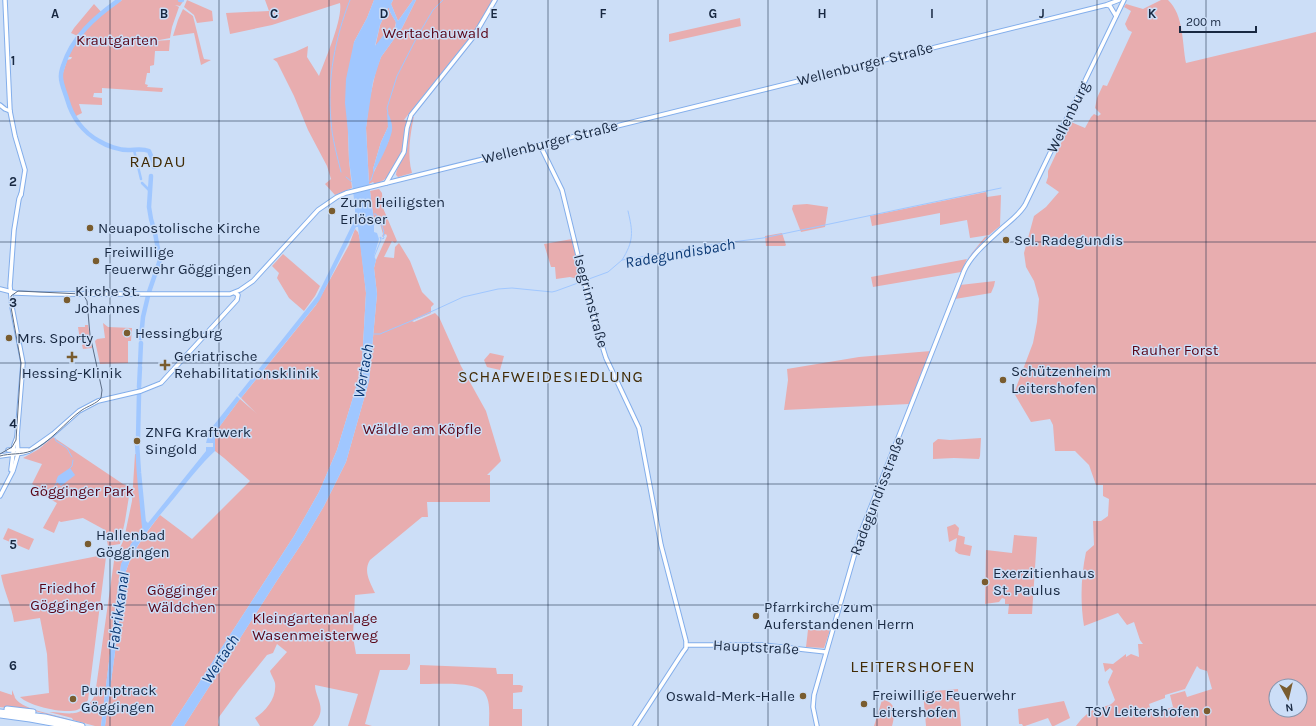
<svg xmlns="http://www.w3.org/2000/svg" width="1316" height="726" font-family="Karla,sans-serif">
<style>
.green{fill:#e8adaf;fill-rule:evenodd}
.water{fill:#a0c7ff;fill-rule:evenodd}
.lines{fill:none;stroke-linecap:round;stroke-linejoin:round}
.stream{stroke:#a0c7ff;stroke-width:1}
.canal{stroke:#a0c7ff;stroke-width:2.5}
.river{stroke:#a0c7ff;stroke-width:4.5}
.minor-casing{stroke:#83aeeb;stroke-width:5.5}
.highway-casing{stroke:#83aeeb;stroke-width:7}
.minor{stroke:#fff;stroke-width:3.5}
.highway{stroke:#fff;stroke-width:5}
.tram{stroke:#5c6d86;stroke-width:1}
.grid{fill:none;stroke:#182841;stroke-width:1;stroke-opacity:0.55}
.poi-dot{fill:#795c2f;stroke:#ccdef7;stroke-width:1.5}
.labels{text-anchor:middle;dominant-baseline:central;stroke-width:3;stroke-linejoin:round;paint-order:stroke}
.park-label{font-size:15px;fill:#590517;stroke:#ccdef7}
.street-label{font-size:15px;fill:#182841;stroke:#ccdef7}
.poi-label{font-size:15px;fill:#182841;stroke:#ccdef7;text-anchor:start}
.water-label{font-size:16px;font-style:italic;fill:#0c3a76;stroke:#ccdef7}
.neighbourhood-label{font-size:16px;letter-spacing:1px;fill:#422c06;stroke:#ccdef7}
.quarter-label{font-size:17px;letter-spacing:1px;fill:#422c06;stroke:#ccdef7}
.grid-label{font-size:13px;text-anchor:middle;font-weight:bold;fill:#182841;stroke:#ccdef7;stroke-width:3;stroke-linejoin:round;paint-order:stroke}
</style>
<rect width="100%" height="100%" fill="#ccdef7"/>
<g class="green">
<polygon points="122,0 184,0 180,6 175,5 179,7 172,27 170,38 154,41 170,40 169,51 155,51 154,65 150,66 150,73 147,73 145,84 148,85 147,87 163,88 162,92 102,88 102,93 94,93 93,97 102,98 102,105 79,104 82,113 74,117 63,84 62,76 67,60 71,59 72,57 67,57 70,50 80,37 71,33 74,28 94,4 103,14"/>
<polygon points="187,0 212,11 213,21 197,23 194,15 184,7"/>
<path d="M265,0H374L367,18L354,42L348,132L349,160L352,188L335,195L325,184L331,179L327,166L308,130L294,96L277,62L273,59L295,52L308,46L307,57L319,76C325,60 343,19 340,3L272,25L230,34L226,13L269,11Z"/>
<polygon points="393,0 413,0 398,21 391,4"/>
<path d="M416,0H493L474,32L407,116L404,120L408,121C405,143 400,177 375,184L373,182L369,184L366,128L369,102L376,70L381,57L402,28ZM387,112L389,140L374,172L373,169L381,142L388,127Z"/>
<path d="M1161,0H1168C1184,15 1182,43 1186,63L1316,32V726H1076C1081,719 1087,713 1095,709C1102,706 1111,707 1115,700L1108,682L1113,671L1110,668L1105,672L1103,663L1113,664L1126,654V657L1131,654L1139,657L1138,644H1143L1140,640L1134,622L1127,625L1118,613L1084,626C1080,601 1081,576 1086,552L1094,545L1093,521H1101L1108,516L1109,499L1103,496V485H1096L1089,465L1075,451H1055L1053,425L1050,419L1031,422L1014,393L1033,343L1037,322L1039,299L1034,281L1026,267L1024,253L1034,216L1046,207L1059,192L1046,183L1048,177V171L1071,122L1085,128L1091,117L1094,114L1098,116L1101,114L1095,108L1097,98L1103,85L1107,86L1132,32L1128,30L1125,24L1131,11L1124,7L1126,4L1143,9ZM1197,666L1200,669L1207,671L1212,689L1187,697L1185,691L1170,695L1173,707L1152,714L1149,704L1165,698V695L1185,689ZM1276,686H1300V710H1276Z"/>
<polygon points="388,8 389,8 390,12 396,22 394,32 389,38 389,28 375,48 380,25"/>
<polygon points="183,9 193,16 203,56 204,59 211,60 201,65 194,33 173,36 178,20"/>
<polygon points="740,18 741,26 669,42 669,34"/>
<path d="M414,116C410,135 407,155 412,173L398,177L396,175C396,166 405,158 407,149C408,139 407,123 414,116Z"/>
<path d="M379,189L382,193L383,208L397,241L395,243L392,241L384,257L394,258L395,247L399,243L410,261L422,292L434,304L431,307V313L412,321L414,322L435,313L439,317L461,366L486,411L501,461L487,475H490V502H427L428,517H422L370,560C363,571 370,582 375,593L355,595L353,637L356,654H410V664L407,670H380L365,724L372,726H348L358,694L315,685C315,695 323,704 320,714C319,718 316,722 313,726H260L255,718C266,711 277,698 275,683C274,679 271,675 270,671L287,652L277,644L273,653L267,655L238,691L219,717L218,722L219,726H184L276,582L304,540L324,506L346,462L369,381L377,294L374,268L376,260L387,236L386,234L382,237L383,234L379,220L376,219V222L374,221L370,191Z"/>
<polygon points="986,192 987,197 1001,195 1000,226 989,235 970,238 967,220 940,225 940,213 872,226 870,216"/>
<polygon points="807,204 828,207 825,227 801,232 792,209 793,205"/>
<path d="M355,229L358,232L360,239L366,293L362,362L358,381L337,450L319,492L294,536L171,726H105L126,571C133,550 146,533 160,515L192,539L250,481L224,458L215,451V437L217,430L240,399L257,414L241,398L316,305L349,245Z"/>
<polygon points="782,233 786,245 785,246 766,246 765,236"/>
<polygon points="988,236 967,259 961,272 873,287 871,277 967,259 985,237"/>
<polygon points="572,239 582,280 570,277 556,279 555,267 551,267 544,244"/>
<polygon points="283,254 320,286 315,296 304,311 289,298 277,278 279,273 272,266"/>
<polygon points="995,281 994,286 991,293 955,299 960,285"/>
<polygon points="103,323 108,327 132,328 131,341 128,341 128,363 100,364 95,341 97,339 105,338"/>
<polygon points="85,325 88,325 92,348 83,349 82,345 88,342 87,338 80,340 78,327 85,327"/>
<polygon points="931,351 909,404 784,410 788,380 787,369 859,357"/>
<polygon points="490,353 504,356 500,370 487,367 484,360"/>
<polygon points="53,437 123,484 126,485 126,490 130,490 125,521 120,544 108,546 105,530 83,518 61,522 59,521 54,533 43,528 57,503 39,493 41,489 32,484 42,464 23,458 39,449"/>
<polygon points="981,438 980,456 979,459 954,458 933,459 933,443 938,439 950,440"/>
<path d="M135,454H137L142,509V528L131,544L121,565L101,726H95L73,720L72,718L49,712C71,713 82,719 95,695L114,561L124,539L132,501Z"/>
<polygon points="955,524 959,528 958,535 965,537 964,544 972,546 970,556 959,554 955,551 957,538 949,542 947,527"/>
<polygon points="8,528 34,539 29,550 3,539"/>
<polygon points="1014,535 1037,537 1032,614 1008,614 1009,604 1005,604 1005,599 1002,598 999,602 985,604 986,550 1012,553"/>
<path d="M103,555L106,557L88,700C85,704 82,708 77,710C64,714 29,706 20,697L49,693L47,654L40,618L14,622C12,606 4,592 1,575Z"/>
<polygon points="808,630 830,630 824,648 806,647"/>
<path d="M420,665L496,668L497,674H513V685H520L523,686L522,692L513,693V709H522V726H489C489,715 491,701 484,692C475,681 435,684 420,684Z"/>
<polygon points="958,689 961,726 926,726 923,692"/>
<path d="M12,690C13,692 15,697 15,698C23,711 62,715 76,722L35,711L0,707V691L12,695Z"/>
<path d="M882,700C897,701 895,715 892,726H874Z"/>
<polygon points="1064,701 1070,718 1054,726 1052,726 1048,718 1025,726 1023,726 1022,724 1019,724 1018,709"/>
</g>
<g class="water">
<path d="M374,0H393L391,4L398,21L413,0H416L402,28L381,57L373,82L366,128L369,184L374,221L376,222L374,225V232L377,233L379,239L374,256L376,260L374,268L377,294L369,381L346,462L324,506L304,540L276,582L184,726H171L294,536L319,492L337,450L358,381L362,362L366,293L358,227H356L319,301L241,398L238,395L317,296L355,219V207L349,160L348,132L345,103L346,79L354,42L367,18ZM388,8H389C392,22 403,20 389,36L391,31L390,27L375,46L380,25Z"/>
<path d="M387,112C390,116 393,125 392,130C391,139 379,165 373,172V169L381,142L388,127Z"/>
<path d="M237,396L240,399L217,430L215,437V451C200,465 188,481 175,497C156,520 135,543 126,571L105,726H101L121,564L131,544L142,528V522L145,520L148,523L206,451V447H213V443H206L209,431Z"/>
<polygon points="70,468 75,475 74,476 61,486 56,481 58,476"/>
</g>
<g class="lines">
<g class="stream">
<polyline points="388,113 387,108 397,76 417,37 433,10 443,0"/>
<path d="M341,172C337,155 332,138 331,121C327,79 335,38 350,0"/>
<polyline points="346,177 352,182"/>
<polyline points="368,182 371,180 374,171"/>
<polyline points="374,214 376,214 377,218"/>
<polyline points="374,257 381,240 380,237 383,239 384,238 383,235 385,235 383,233 384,232 381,223 383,221 379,221 381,219 379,218"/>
<path d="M622,260C634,241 633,232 628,211"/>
<polyline points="374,334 380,334 411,321 463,297 498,289 512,288 552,292 556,291 608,272 622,260 717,244 763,238 1001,188"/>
<polyline points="55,438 56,441 67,448 72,457"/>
<polyline points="70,468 72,466 73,460"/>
<polyline points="55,485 57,482"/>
<polyline points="51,494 53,488"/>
</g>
<g class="canal">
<polyline points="134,150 141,179"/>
<polyline points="142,183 150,191"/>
<polyline points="140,339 140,334 141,333"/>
<polyline points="140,343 141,345"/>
</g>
<g class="river">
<path d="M119,0C95,17 72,37 63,66C62,69 61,72 61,75C60,82 65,92 67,99C72,117 83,132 99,141C107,146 119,150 128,150C135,150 142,148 149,151L154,163V167"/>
<polyline points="180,0 182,0"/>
<polyline points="149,292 160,260 155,233 151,219 149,207 151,176"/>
<polyline points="141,338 143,317 148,296"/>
<polyline points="140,364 141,343"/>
<polyline points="139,387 140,367"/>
<polyline points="138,440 139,394"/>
<polyline points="137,443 139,473 144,525"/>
</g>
<g class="minor-casing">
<g id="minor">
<polyline points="5,0 10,111 15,136 25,170 21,195"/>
<polyline points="1107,5 1110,6 1116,16"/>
<polyline points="0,105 5,109 10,111"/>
<polyline points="540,145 562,190 593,317 606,358 639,428 661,545 686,641 686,648 683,652 635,726"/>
<polyline points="386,183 404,152 407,128 411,115 474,36 495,0"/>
<polyline points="0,289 16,293 41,294 230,294 240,290 253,281 318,210 337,197 346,193 1106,5 1119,0"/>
<polyline points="8,450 28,450"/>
<polyline points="0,456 22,453 29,451 53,434 79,411 98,401 141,391 161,383 237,300 238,295 235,293"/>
<polyline points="11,470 14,445 17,437"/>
<polyline points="0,496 13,471 18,454 17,436 23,363 12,307 10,286 14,230 19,199 21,194"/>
<polyline points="687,645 763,645 826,652"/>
<path d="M817,726L813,707L814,695L861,532L964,271C971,255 988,241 1001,229C1010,221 1019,215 1025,205L1124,0"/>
</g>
</g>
<g class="highway-casing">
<g id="highway">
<polyline points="7,709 33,712"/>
<polyline points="0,712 45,717 82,726"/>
<polyline points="0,715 30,719 68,726"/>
</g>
</g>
<use href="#minor" class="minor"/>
<use href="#highway" class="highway"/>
<path class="tram" d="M0,454L12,447L16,440L21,363L11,307V296L18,291L81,294L84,296L87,301L90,335L102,390L101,398C96,404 88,406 82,410C66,421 49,444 31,451C21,455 10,453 0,456"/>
</g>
<path class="grid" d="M110,0V726M219,0V726M329,0V726M439,0V726M548,0V726M658,0V726M768,0V726M877,0V726M987,0V726M1097,0V726M1206,0V726M0,121H1316M0,242H1316M0,363H1316M0,484H1316M0,605H1316"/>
<g class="poi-dot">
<circle cx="332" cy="211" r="4"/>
<circle cx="90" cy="228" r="4"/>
<circle cx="1006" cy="240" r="4"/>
<circle cx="96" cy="261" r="4"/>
<circle cx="67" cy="300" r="4"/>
<circle cx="127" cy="333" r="4"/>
<circle cx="9" cy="338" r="4"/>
<path d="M70 351h4v4h4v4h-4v4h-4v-4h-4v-4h4z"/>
<path d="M163 359h4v4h4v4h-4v4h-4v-4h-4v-4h4z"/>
<circle cx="1003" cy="380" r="4"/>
<circle cx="137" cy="441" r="4"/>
<circle cx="88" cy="544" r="4"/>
<circle cx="985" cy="582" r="4"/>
<circle cx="756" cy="616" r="4"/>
<circle cx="803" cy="696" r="4"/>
<circle cx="73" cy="699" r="4"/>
<circle cx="864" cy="704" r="4"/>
<circle cx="1207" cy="711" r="4"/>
</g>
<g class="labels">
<g class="park-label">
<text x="436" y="33">Wertachauwald</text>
<text x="117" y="40">Krautgarten</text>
<text x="1175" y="350">Rauher Forst</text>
<text x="422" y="429">Wäldle am Köpfle</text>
<text x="82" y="491">Gögginger Park</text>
<text x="67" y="588">Friedhof<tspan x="67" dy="17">Göggingen</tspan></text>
<text x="182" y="590">Gögginger<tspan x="182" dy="17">Wäldchen</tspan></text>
<text x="315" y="618">Kleingartenanlage<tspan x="315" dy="17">Wasenmeisterweg</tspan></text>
</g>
<g class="street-label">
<text transform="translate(865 64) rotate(-14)">Wellenburger Straße</text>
<text transform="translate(1068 117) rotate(-64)">Wellenburg</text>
<text transform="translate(550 142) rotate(-14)">Wellenburger Straße</text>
<text transform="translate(591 301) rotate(75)">Isegrimstraße</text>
<text transform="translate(877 496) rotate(-69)">Radegundisstraße</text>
<text transform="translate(756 647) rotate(3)">Hauptstraße</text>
</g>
<g class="poi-label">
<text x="340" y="202">Zum Heiligsten<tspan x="340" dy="17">Erlöser</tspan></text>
<text x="98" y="228">Neuapostolische Kirche</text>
<text x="1014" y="240">Sel. Radegundis</text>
<text x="104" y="252">Freiwillige<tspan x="104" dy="17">Feuerwehr Göggingen</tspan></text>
<text x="75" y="291">Kirche St.<tspan x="75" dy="17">Johannes</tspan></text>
<text x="135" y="333">Hessingburg</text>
<text x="17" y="338">Mrs. Sporty</text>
<text x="174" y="356">Geriatrische<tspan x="174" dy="17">Rehabilitationsklinik</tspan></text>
<text x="1011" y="371">Schützenheim<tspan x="1011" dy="17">Leitershofen</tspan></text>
<text x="72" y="373" text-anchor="middle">Hessing-Klinik</text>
<text x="145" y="432">ZNFG Kraftwerk<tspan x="145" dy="17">Singold</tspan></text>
<text x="96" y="535">Hallenbad<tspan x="96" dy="17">Göggingen</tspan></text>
<text x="993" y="573">Exerzitienhaus<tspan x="993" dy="17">St. Paulus</tspan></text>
<text x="764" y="607">Pfarrkirche zum<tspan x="764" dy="17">Auferstandenen Herrn</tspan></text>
<text x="81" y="690">Pumptrack<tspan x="81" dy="17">Göggingen</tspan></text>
<text x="872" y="695">Freiwillige Feuerwehr<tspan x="872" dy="17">Leitershofen</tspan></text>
<text x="795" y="696" text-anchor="end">Oswald-Merk-Halle</text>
<text x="1199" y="711" text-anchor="end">TSV Leitershofen</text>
</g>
<g class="water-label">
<text transform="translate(680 253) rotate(-10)">Radegundisbach</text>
<text transform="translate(363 371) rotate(-80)">Wertach</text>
<text transform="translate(118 611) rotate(-82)">Fabrikkanal</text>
<text transform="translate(220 659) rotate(-57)">Wertach</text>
</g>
<g class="neighbourhood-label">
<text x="551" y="376">SCHAFWEIDESIEDLUNG</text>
</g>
<g class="quarter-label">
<text x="158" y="161">RADAU</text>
<text x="913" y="666">LEITERSHOFEN</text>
</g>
</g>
<g class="grid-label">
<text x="55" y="18">A</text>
<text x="164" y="18">B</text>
<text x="274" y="18">C</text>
<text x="384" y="18">D</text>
<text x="494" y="18">E</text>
<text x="603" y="18">F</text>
<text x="713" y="18">G</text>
<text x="822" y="18">H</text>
<text x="932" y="18">I</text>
<text x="1042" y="18">J</text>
<text x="1152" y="18">K</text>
<text x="13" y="65">1</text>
<text x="13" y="186">2</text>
<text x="13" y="307">3</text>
<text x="13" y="428">4</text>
<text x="13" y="549">5</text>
<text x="13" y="670">6</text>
</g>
<g transform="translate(1288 698) rotate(172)"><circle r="19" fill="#ccdef7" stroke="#8495ae"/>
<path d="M0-3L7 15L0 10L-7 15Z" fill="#795c2f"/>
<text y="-6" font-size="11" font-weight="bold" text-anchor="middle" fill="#182841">N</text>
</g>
<path d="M1180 26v6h76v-6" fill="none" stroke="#182841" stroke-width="2"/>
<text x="1186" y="26" font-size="12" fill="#182841" stroke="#ccdef7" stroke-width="3" paint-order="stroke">200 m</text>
</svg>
